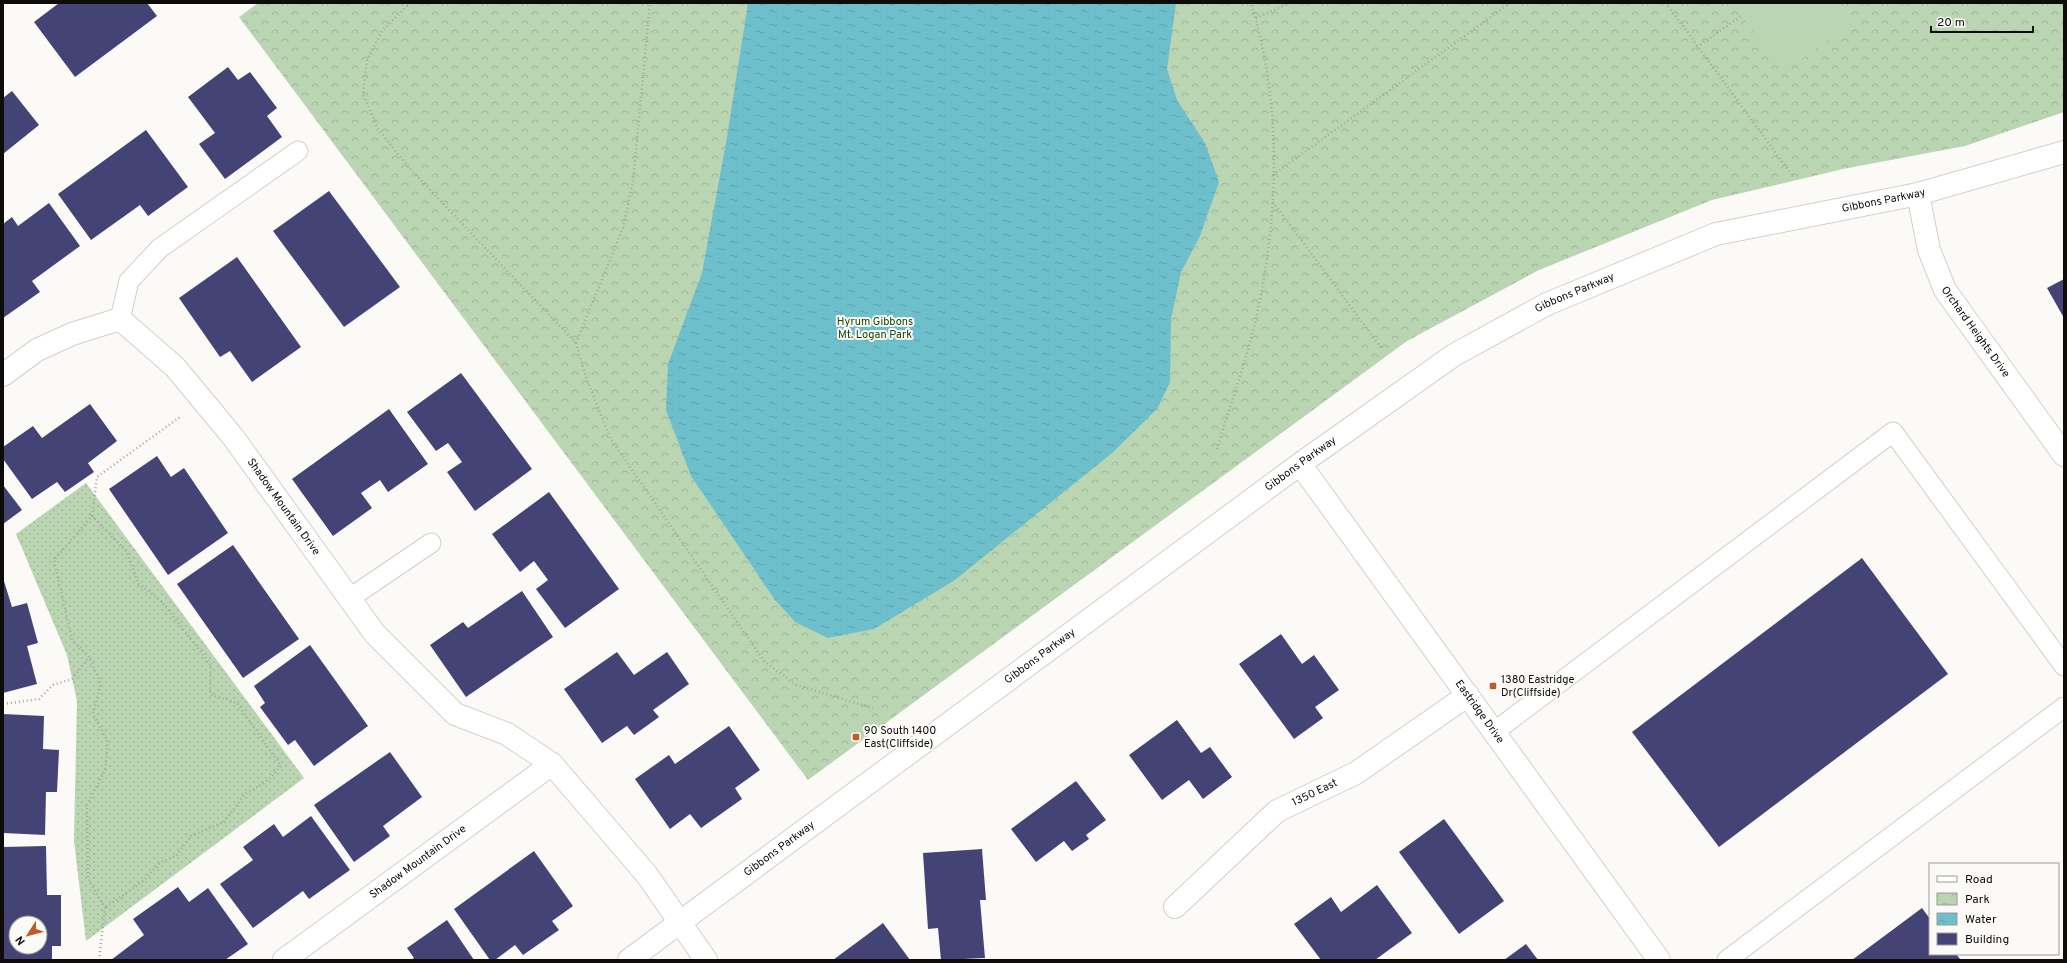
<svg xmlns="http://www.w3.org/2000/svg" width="2067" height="963" font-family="Overpass,sans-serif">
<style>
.grass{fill:url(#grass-dots)}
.park{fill:url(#park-crowns)}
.garden{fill:#b9d5b1}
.water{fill:url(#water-ripples)}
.building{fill:#444375;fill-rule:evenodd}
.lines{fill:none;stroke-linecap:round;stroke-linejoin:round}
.lane-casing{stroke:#d1d0cd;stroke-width:21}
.street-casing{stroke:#d1d0cd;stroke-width:24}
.path{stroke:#a6a5a2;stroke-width:2.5;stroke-dasharray:1 3;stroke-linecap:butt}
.lane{stroke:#fff;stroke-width:19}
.street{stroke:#fff;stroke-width:22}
.poi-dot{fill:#c05a2a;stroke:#fcfaf7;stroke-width:1.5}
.labels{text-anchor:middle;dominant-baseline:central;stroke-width:4;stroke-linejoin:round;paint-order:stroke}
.street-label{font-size:11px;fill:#0d0c0b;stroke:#fcfaf7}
.park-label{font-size:11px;fill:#144700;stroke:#fcfaf7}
.poi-label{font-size:11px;fill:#0d0c0b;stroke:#fcfaf7;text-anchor:start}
</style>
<defs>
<pattern id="grass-dots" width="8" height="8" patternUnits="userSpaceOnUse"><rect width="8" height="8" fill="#b9d5b1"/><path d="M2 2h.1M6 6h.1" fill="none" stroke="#9eb697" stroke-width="1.8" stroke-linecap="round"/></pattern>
<pattern id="park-crowns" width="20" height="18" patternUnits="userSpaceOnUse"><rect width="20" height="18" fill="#b9d5b1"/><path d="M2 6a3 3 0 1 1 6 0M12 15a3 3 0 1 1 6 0" fill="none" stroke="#9eb697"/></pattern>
<pattern id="water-ripples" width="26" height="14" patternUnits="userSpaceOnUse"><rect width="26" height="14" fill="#6dbfcb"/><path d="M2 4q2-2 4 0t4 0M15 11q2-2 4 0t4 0" fill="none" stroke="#5da3ad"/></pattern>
</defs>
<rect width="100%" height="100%" fill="#fcfaf7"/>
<polygon class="grass" points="86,483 304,778 86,941 74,841 77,701 67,655 16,534"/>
<polygon class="park" points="258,3 2064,3 2064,112 1965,146 1843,169 1712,200 1539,270 1407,341 808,780 239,17"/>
<polygon class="garden" points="1733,3 1841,3 1854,22 1782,73"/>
<polygon class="water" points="748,3 1176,3 1167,69 1177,100 1205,143 1219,182 1200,236 1181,272 1171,319 1170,382 1157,409 1112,453 955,580 874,629 828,638 795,622 775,600 691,476 666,410 668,364 702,273 726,143"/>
<g class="building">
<polygon points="59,3 147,3 157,16 75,77 34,22"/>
<polygon points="228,67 238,80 250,72 277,108 267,116 282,137 225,179 199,144 215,133 188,97"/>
<polygon points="12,91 39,125 3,154 3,98"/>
<polygon points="146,130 188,187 148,216 140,205 91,240 58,194"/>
<polygon points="329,191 400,287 344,327 273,231"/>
<polygon points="49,203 80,246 32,281 40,292 3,318 3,224 12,217 18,226"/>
<polygon points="237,257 301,347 252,382 230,351 220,357 179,298"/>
<polygon points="2064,279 2064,318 2047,288"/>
<polygon points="461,373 532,469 475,511 447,472 462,462 448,443 436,451 407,412"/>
<polygon points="90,404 117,441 88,463 94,472 65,492 57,482 32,499 3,459 3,447 33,426 42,438"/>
<polygon points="389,409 428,464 388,492 380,480 361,493 372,508 333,536 292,479"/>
<polygon points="157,456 171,477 184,468 228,533 168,575 109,489"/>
<polygon points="3,485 22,510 3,524"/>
<polygon points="549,492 619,589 565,628 536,589 548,580 534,561 520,572 492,534"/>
<polygon points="233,545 299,639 243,678 177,584"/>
<polygon points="1862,558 1948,674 1719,847 1632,732"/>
<polygon points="3,578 12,607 27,603 38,643 27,646 37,684 3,693"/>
<polygon points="522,591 553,637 466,697 430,645 463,622 468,628"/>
<polygon points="1281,634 1302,664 1314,655 1339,690 1315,707 1323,718 1294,739 1239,664"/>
<polygon points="310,645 368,726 314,766 295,740 288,745 260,707 265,703 254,686"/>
<polygon points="617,652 634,675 667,652 689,684 653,710 659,717 634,735 627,726 602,743 564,689"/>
<polygon points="3,714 44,716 43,749 59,750 57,792 46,792 45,835 3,833"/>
<polygon points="1177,720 1201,753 1210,747 1232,777 1203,799 1189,780 1162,800 1129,755"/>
<polygon points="729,726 760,770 735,788 742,799 701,828 690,814 670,829 635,779 669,755 675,764"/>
<polygon points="390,752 422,797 383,826 390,836 354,862 314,805"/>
<polygon points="1076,781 1106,820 1086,835 1089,839 1072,851 1064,841 1036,862 1011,829"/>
<polygon points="311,816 350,870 309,899 303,891 253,928 220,884 253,860 243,847 274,824 283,837"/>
<polygon points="1444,819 1504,901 1459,934 1399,852"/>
<path d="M46,846L47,895H61V946H52V960H3V847ZM16,923H40V947H16Z"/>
<polygon points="982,849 986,900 980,900 985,958 941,960 938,928 928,929 923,853"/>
<polygon points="534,851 573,906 552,921 559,930 523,955 515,945 495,960 490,960 454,909"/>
<polygon points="1377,885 1412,933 1375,960 1321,960 1294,924 1331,897 1341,912"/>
<polygon points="178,887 189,902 208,888 248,944 225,960 111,960 144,935 133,919"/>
<polygon points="1922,908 1930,919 1930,954 1956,954 1960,959 1958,960 1852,960"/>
<polygon points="447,920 474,960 410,960 414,958 407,948"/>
<polygon points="883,923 910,960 833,960"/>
<polygon points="1526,944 1538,960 1504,960"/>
</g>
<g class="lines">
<g class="lane-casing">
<g id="lane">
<polyline points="120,319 129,281 160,248 298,151"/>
<polyline points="350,598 431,543"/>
<polyline points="1494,732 1893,432 2064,666"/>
<polyline points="1727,960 2064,707"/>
</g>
</g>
<g class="street-casing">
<g id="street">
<path id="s1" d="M1918,194L1929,250L1945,290L2064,455"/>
<path id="s2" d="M3,375L37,350L72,334L120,319L175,367L233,437L375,634L455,714L507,734L552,764L647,875L706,960"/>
<path id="s3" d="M1300,464L1659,960"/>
<path id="s4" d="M1175,907L1277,811L1356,773L1468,695"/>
<path id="s5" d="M284,960L552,764"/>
<path id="s6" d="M629,960L1300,464L1454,355L1547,304L1716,234L1918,194L2064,152"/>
</g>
</g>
<g class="path">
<polyline points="410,3 382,31 367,60 363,94 378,129 411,170 576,343 586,377 610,438 764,661 796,685 873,708"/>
<polyline points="1666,3 1792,175"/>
<polyline points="1256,18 1290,3"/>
<polyline points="1697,47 1741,16"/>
<polyline points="1273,175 1510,3"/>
<polyline points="1273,202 1382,349"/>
<polyline points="576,343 623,228 633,181 650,3"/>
<path d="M1217,449C1229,408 1244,368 1254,327C1279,223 1283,106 1251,3"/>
<polyline points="92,516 97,477 180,417"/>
<polyline points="3,704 39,699 53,685 72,679 89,657"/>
<polyline points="99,960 105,908 88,879 87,805 105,770 108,742 93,714 101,684 89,657 72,640 54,560 92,516 127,552 138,583 162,602 211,665 210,694 237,703 281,766 266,782 245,794 224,822 191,836 177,855 161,862 143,881 105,908"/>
</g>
<use href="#lane" class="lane"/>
<use href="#street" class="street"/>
</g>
<g class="poi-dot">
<rect x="1489" y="682" width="8" height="8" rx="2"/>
<rect x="852" y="733" width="8" height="8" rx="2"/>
</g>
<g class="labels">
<g class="street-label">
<text stroke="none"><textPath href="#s6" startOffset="1483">Gibbons Parkway</textPath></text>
<text stroke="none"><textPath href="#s6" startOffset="1159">Gibbons Parkway</textPath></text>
<text stroke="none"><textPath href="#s1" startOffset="152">Orchard Heights Drive</textPath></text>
<text stroke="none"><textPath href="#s6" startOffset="835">Gibbons Parkway</textPath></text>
<text stroke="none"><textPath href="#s2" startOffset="381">Shadow Mountain Drive</textPath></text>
<text stroke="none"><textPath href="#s6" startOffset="511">Gibbons Parkway</textPath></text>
<text stroke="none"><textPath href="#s3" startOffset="306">Eastridge Drive</textPath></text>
<text stroke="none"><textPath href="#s4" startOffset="182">1350 East</textPath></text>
<text stroke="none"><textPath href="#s6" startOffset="187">Gibbons Parkway</textPath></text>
<text stroke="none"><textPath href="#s5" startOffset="166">Shadow Mountain Drive</textPath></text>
</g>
<g class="park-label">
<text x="875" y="322">Hyrum Gibbons<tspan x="875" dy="13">Mt. Logan Park</tspan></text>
</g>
<g class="poi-label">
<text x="1501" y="680">1380 Eastridge<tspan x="1501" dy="13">Dr(Cliffside)</tspan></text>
<text x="864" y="731">90 South 1400<tspan x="864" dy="13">East(Cliffside)</tspan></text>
</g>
</g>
<rect width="2067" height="963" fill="none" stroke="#0d0c0b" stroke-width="8"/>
<rect x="1929" y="863" width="130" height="92" fill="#fcfaf7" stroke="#9c9b99"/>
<rect x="1937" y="876" width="20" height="6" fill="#ffffff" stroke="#9c9b99"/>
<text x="1965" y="883" font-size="12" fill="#0d0c0b">Road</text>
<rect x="1937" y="893" width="20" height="12" fill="url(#park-crowns)" stroke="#9c9b99"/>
<text x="1965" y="903" font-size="12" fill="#0d0c0b">Park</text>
<rect x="1937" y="913" width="20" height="12" fill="url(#water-ripples)" stroke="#9c9b99"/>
<text x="1965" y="923" font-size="12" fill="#0d0c0b">Water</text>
<rect x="1937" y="933" width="20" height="12" fill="#444375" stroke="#9c9b99"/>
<text x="1965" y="943" font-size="12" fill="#0d0c0b">Building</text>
<g transform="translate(28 935) rotate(234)"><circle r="19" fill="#fcfaf7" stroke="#9c9b99"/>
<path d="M0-3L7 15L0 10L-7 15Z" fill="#c05a2a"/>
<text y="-6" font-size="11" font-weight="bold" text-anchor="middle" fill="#0d0c0b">N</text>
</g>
<path d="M1931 26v6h102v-6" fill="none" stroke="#0d0c0b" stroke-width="2"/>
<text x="1937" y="26" font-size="12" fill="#0d0c0b" stroke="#fcfaf7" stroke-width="3" paint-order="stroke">20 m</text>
</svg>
